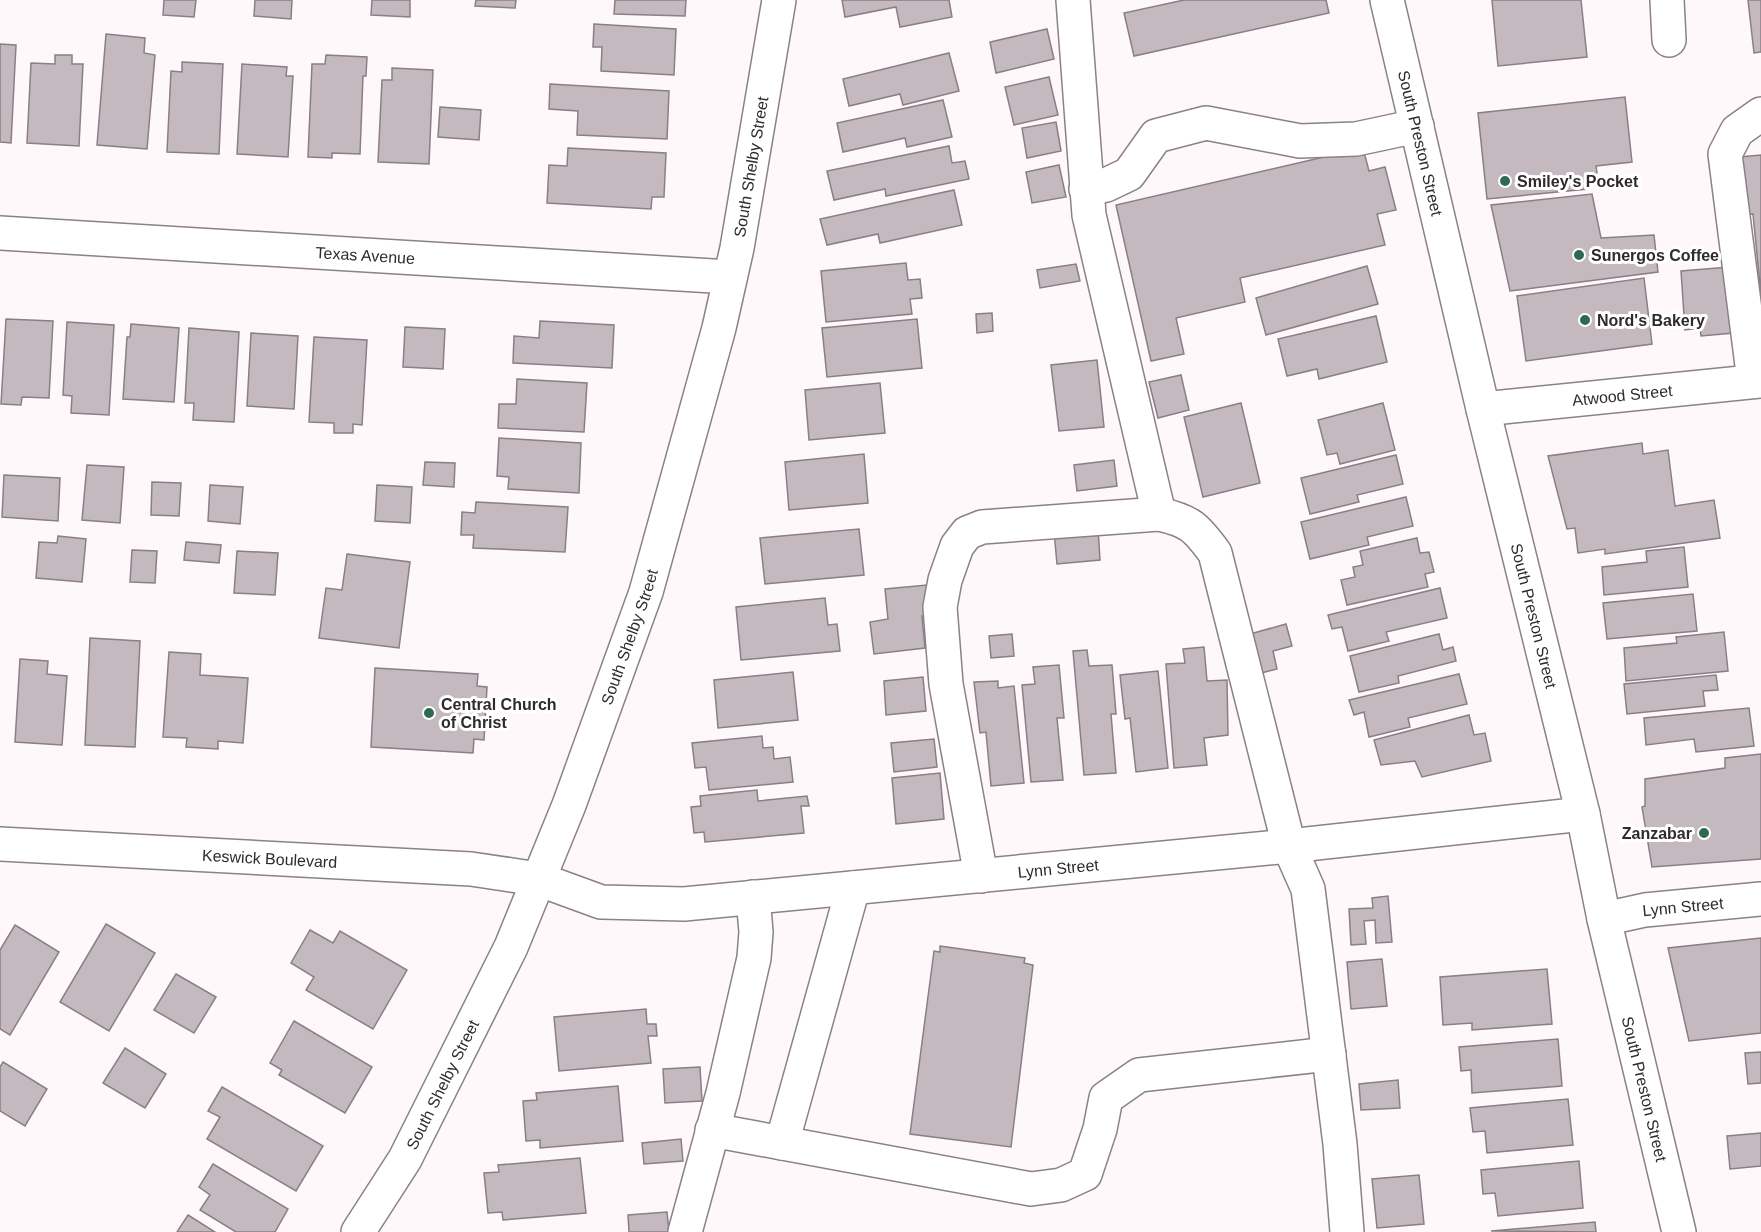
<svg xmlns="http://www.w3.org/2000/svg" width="1761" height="1232" font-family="Arial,sans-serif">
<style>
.building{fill:#c4b9bf;stroke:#897f84;stroke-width:1.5}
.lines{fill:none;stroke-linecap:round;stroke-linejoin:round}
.minor-casing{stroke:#8b8186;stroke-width:36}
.major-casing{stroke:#8b8186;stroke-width:36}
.minor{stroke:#fff;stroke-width:33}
.major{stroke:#fff;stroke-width:33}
.poi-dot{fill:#306952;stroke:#fff;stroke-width:2}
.labels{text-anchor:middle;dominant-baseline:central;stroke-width:6;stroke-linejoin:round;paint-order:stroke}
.street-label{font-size:16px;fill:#2f2a2d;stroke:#fff}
.poi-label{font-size:16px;font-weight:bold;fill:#2f2a2d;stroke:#fff;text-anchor:start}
</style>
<rect width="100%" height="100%" fill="#fff8fb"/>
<g class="building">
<polygon points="164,0 196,0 194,17 163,15"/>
<polygon points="255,0 292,0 291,19 254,16"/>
<polygon points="372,0 410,0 410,17 371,15"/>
<polygon points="476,0 516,0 515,8 475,6"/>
<polygon points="615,0 686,0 685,16 614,14"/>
<polygon points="842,0 949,0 952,17 900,27 896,7 845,17"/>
<polygon points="1184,0 1326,0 1329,13 1134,56 1124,13"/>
<polygon points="1492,0 1581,0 1587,57 1498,66"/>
<polygon points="1748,0 1761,0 1761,52 1754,53"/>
<polygon points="594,24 676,29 674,75 601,71 602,47 593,47"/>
<polygon points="1047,29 1054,59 996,73 990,42"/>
<polygon points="106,34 145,38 144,53 155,55 147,149 97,145"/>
<polygon points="0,44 16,45 11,143 0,142"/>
<polygon points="949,53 959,91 903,105 900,94 849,106 843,79"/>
<polygon points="55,55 72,55 72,64 83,64 79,146 27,143 31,63 55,64"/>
<polygon points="326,55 367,57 366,76 363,76 360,154 332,153 332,158 308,157 312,64 325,64"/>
<polygon points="182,62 223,64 219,154 167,152 171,71 182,72"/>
<polygon points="242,64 287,67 286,76 293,76 288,157 237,154"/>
<polygon points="392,68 433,70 429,164 378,162 382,80 392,80"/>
<polygon points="1049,77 1058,115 1014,125 1005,87"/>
<polygon points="550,84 669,91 667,139 577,135 578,111 549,109"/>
<polygon points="1625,97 1632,162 1596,166 1597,173 1587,175 1588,189 1487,199 1478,113"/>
<polygon points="943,100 952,137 907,147 905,138 843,152 837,123"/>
<polygon points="440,107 481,110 479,140 438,137"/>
<polygon points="1056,122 1061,151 1027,158 1022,128"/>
<polygon points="949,146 952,163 965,161 969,179 886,196 885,189 834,200 827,171"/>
<polygon points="568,148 666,153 664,197 652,197 651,209 547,203 549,165 567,166"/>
<polygon points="1363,148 1369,171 1385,167 1396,210 1377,214 1385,245 1240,278 1245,302 1176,318 1184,354 1151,361 1116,205"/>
<polygon points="1761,155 1761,295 1753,214 1745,215 1740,157"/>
<polygon points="1059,165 1066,197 1032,203 1026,172"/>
<polygon points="954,190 962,225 880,243 878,234 827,245 820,219"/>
<polygon points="1592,194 1601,238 1654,235 1658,272 1510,291 1491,205"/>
<polygon points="906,263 908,280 920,279 922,298 910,299 912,314 826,322 821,271"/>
<polygon points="1076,264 1080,281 1040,288 1037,270"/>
<polygon points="1367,266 1378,304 1266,335 1256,298"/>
<polygon points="1729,267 1734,333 1701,336 1700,328 1685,330 1681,271"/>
<polygon points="1644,278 1652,344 1526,361 1517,296"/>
<polygon points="992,313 993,331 977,333 976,314"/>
<polygon points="1376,316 1387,362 1319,379 1317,369 1287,376 1278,339"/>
<polygon points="6,319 53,321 49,398 22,397 21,405 1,404"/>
<polygon points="917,319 922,368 827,377 822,328"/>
<polygon points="540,321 614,325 612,368 513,363 514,336 539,338"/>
<polygon points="67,322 114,325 109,415 71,413 72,396 63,395"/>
<polygon points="131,324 179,328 174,402 123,399 127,337 130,337"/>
<polygon points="405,327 445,329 443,369 403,367"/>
<polygon points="189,328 239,332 234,422 193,420 194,403 185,403"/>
<polygon points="251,333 298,336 294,409 247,406"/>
<polygon points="314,337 367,340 362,425 353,424 353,433 334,433 334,423 309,422"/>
<polygon points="1097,360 1104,427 1059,431 1051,365"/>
<polygon points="1181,375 1189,410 1158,418 1149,382"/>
<polygon points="517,379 587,383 584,432 498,428 499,404 516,404"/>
<polygon points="880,383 885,433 809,440 805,390"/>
<polygon points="1241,403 1260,483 1203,497 1184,417"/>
<polygon points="1383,403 1395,450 1340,464 1337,453 1327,455 1318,420"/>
<polygon points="499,438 581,443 579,493 508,489 509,477 497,476"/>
<polygon points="1642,443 1643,454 1668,450 1675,506 1714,500 1720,538 1605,554 1605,549 1578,553 1575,528 1567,529 1548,456"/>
<polygon points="864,454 868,503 789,510 785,462"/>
<polygon points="1396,455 1403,484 1357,495 1359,502 1310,514 1301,478"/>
<polygon points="1114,460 1117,486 1077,491 1074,465"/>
<polygon points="425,462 455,463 454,487 423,485"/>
<polygon points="87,465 124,467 120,523 82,520"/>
<polygon points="4,475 60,478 58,521 2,517"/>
<polygon points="152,482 181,483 179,516 151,515"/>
<polygon points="210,485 243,487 240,524 208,521"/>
<polygon points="377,485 412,487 410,523 375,521"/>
<polygon points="1406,497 1413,526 1367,537 1369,545 1310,559 1301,522"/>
<polygon points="476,502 568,507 565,552 473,548 474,535 461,535 462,512 475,513"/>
<polygon points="1098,528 1100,560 1057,564 1054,532"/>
<polygon points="859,529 864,575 765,584 760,538"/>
<polygon points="58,536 86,539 82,582 36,578 39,542 57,543"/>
<polygon points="1417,538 1420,553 1429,552 1434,572 1425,574 1428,587 1347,605 1341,580 1355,577 1353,567 1363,565 1360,551"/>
<polygon points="186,542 221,545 219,563 184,560"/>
<polygon points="1684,547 1688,587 1604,595 1602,567 1647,562 1646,551"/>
<polygon points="132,550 157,551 155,583 130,582"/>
<polygon points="237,551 278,553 275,595 234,593"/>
<polygon points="347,554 410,562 399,648 319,638 326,588 342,590"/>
<polygon points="927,585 930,614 922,616 925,648 874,654 870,622 888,619 885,589"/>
<polygon points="1440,588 1447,618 1386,632 1389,641 1348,651 1342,627 1332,629 1328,615"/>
<polygon points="1693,594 1697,631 1607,639 1603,603"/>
<polygon points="825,598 828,625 837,624 840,651 741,660 736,607"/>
<polygon points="1286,624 1292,646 1273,651 1277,669 1261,673 1250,634"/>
<polygon points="1724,632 1728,671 1626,681 1624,648 1677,643 1676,637"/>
<polygon points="1012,634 1014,656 991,658 989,636"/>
<polygon points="1439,634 1443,650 1453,647 1456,661 1398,676 1399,683 1359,692 1350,656"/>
<polygon points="90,638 140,641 135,747 85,745"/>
<polygon points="1204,647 1207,681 1227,680 1228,735 1204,738 1207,765 1174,768 1166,664 1185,663 1183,649"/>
<polygon points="1087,650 1089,666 1112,665 1116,714 1111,714 1116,773 1084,775 1073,651"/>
<polygon points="169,652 201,654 200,675 248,678 243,743 218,741 218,749 186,747 187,738 163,737"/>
<polygon points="20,659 48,661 47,674 67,676 62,745 15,742"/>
<polygon points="1059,665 1064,718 1057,718 1063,780 1031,782 1022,685 1035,684 1033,667"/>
<polygon points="375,668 478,674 477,686 487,687 484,740 474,739 473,753 371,747"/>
<polygon points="1158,671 1168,768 1136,772 1130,718 1125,719 1120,675"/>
<polygon points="793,672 798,720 718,728 714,680"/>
<polygon points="1459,674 1467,704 1408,718 1410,727 1369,737 1364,712 1354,715 1349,700"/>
<polygon points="1716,675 1718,690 1703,691 1705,706 1627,714 1624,684"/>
<polygon points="923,677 926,711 886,715 884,681"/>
<polygon points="998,681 998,688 1014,686 1024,783 991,786 986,732 980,733 974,682"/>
<polygon points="1749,708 1754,746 1696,752 1694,739 1646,745 1644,718"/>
<polygon points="1469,715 1474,735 1485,733 1491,761 1422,777 1415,761 1381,765 1374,740"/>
<polygon points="762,736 763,748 773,747 774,759 790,757 793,782 709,790 706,767 695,768 692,743"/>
<polygon points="934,739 937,767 894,772 891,743"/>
<polygon points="1761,754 1761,859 1652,867 1642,807 1645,806 1645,779 1725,768 1725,758"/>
<polygon points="940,773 944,819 896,824 892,778"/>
<polygon points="757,790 758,801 807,796 809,806 801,806 804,833 705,842 704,832 694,833 691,807 701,806 700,796"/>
<polygon points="1388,896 1392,942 1376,943 1375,920 1364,921 1366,944 1351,945 1349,909 1373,908 1372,898"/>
<polygon points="106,924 155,953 109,1031 60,1002"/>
<polygon points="15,925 59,952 10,1035 0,1029 0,950"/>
<polygon points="310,930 333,943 340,931 407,970 373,1029 306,990 314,977 291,963"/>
<polygon points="1761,938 1761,1033 1689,1041 1668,948"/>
<polygon points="940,946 1025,958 1024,963 1033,965 1011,1147 910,1134 934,951 940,952"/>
<polygon points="1382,959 1387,1006 1351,1009 1347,962"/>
<polygon points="1547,969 1552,1024 1472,1030 1472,1023 1443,1025 1440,977"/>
<polygon points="176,974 216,997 194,1033 154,1010"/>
<polygon points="646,1009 647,1024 656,1024 657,1036 648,1036 651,1063 559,1071 554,1017"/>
<polygon points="294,1021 372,1067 345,1113 279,1075 282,1070 270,1063"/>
<polygon points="1558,1039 1562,1086 1472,1093 1471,1070 1461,1071 1459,1047"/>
<polygon points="125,1048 166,1074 145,1108 103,1083"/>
<polygon points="1761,1052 1761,1083 1748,1084 1745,1053"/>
<polygon points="3,1062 47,1089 25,1126 0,1111 0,1067"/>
<polygon points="700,1067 702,1101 665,1103 663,1069"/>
<polygon points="1398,1080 1400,1108 1361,1110 1359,1084"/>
<polygon points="618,1086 623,1141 540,1148 540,1140 526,1141 523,1101 537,1100 536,1093"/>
<polygon points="222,1087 323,1146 296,1191 207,1139 220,1117 208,1111"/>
<polygon points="1568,1099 1573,1145 1487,1153 1485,1131 1473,1132 1470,1108"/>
<polygon points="1761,1133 1761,1166 1730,1169 1727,1136"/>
<polygon points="681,1139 683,1161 644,1164 642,1143"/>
<polygon points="580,1158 586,1213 503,1220 502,1212 488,1213 484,1173 499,1172 498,1165"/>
<polygon points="1579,1161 1583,1208 1498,1216 1495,1193 1483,1194 1481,1170"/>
<polygon points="213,1164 288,1209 275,1232 236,1232 200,1210 210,1195 199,1187"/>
<polygon points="1419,1175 1424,1224 1377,1228 1372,1179"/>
<polygon points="667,1212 669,1232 629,1232 628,1215"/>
<polygon points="188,1215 215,1232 177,1232"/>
<polygon points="1595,1222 1596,1232 1491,1231"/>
</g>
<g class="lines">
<g class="minor-casing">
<g id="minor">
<polyline points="1073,0 1089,215 1159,514"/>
<polyline points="1667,0 1669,40"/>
<polyline points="1086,189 1106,185 1129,174 1156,136 1206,123 1300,141 1356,139 1417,126"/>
<path id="s1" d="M0,233L730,277"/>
<polyline points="1754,381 1725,154 1737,131 1761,114"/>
<path id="s2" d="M1483,409L1761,381"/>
<path id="s3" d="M0,844L471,869L538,879"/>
<path d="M981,876L946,684L940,607L945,580L957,546L967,533L982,527L1159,514C1190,521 1196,527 1215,553L1289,846L1308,889L1340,1144L1347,1232"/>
<path id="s4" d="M1604,919L1645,910L1761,899"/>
<polyline points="712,1130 1031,1189 1061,1185 1085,1174 1100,1129 1106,1098 1139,1075 1329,1054"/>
<polyline points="782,1143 853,888"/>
<polyline points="685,1232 723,1093 754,958 756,932 753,897"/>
</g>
</g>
<g class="major-casing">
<g id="major">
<path id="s5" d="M1387,0L1483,409L1583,814L1604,919L1679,1232"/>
<path id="s6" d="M538,879L601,902L684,904L1289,846L1583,814"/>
<path id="s7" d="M358,1232L405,1159L511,947L569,805L646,592L719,328L737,248L779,0"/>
</g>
</g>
<use href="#minor" class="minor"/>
<use href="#major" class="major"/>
</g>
<g class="poi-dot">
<circle cx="1505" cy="181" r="6"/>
<circle cx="1579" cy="255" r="6"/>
<circle cx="1585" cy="320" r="6"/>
<circle cx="429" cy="713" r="6"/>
<circle cx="1704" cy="833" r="6"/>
</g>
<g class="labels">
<g class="street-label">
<text stroke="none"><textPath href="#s5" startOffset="147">South Preston Street</textPath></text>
<text stroke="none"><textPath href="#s7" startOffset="1142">South Shelby Street</textPath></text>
<text stroke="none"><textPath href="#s1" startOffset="366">Texas Avenue</textPath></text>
<text stroke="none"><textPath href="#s2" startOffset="140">Atwood Street</textPath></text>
<text stroke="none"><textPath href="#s5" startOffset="633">South Preston Street</textPath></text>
<text stroke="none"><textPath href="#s7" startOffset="656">South Shelby Street</textPath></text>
<text stroke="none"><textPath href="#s3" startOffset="270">Keswick Boulevard</textPath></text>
<text stroke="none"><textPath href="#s6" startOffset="526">Lynn Street</textPath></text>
<text stroke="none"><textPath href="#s4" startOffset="80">Lynn Street</textPath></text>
<text stroke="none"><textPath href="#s7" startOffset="170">South Shelby Street</textPath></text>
<text stroke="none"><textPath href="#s5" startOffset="1119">South Preston Street</textPath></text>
</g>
<g class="poi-label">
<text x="1517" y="181">Smiley's Pocket</text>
<text x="1591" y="255">Sunergos Coffee</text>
<text x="1597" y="320">Nord's Bakery</text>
<text x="441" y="704">Central Church<tspan x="441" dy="18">of Christ</tspan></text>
<text x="1692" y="833" text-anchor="end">Zanzabar</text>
</g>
</g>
</svg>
